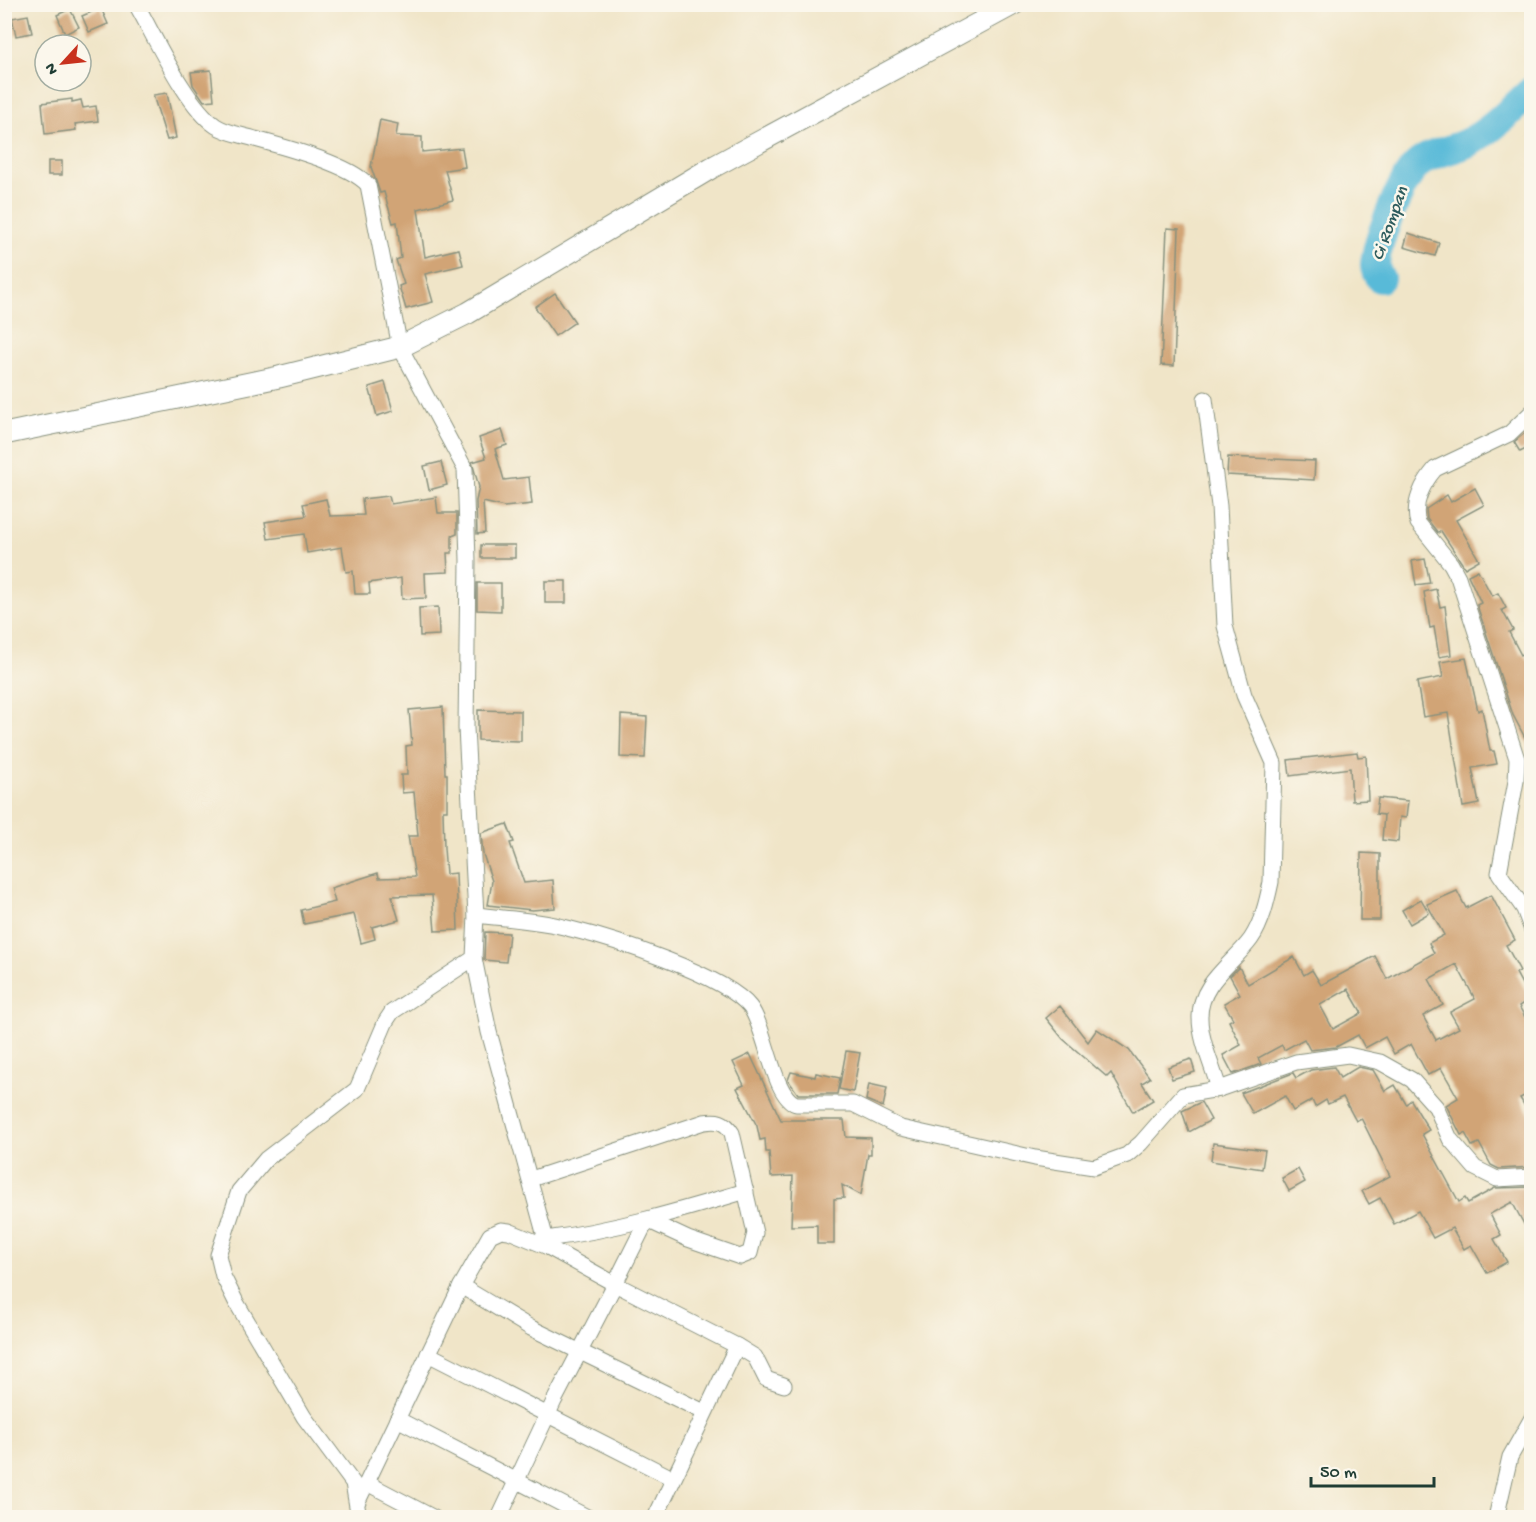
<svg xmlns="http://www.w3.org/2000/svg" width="1536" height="1522" font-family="'Gochi Hand',sans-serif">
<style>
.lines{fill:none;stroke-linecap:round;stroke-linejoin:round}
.river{stroke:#59bad8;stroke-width:30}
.building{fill:#d1a476;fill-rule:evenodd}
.street-casing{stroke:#88917e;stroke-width:17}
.secondary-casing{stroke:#88917e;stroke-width:23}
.street{stroke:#fff;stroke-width:15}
.secondary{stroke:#fff;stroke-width:21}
.labels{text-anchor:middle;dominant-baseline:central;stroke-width:5;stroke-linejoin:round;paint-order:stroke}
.water-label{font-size:18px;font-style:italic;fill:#2e5c5d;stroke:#fbf7ec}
</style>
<rect width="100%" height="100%" fill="#fbf7ec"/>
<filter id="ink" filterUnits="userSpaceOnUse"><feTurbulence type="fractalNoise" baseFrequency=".0167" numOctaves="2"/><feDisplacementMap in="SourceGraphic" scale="12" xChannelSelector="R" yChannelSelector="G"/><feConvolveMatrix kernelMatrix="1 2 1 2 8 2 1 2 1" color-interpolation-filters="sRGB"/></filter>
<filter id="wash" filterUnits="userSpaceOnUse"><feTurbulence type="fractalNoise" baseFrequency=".008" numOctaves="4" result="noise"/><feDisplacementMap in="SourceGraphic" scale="24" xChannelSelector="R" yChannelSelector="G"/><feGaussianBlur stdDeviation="1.35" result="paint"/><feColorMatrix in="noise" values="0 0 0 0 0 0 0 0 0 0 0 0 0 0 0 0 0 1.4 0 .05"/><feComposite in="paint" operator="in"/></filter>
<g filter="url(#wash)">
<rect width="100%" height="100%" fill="#f0e5c8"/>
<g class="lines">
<path class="river" d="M1380,278C1377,273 1375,270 1375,265C1376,243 1401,180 1417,165C1431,152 1451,151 1467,143C1492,131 1511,109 1532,91"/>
</g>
<g id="blocks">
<g class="building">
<polygon points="101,8 108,24 89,32 82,16"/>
<polygon points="70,9 79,27 65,34 57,15"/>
<polygon points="28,15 32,33 16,36 12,18"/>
<polygon points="211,70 214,100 204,101 193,85 191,72"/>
<polygon points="167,93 176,138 167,140 153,95"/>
<polygon points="72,99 72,102 81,100 83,108 96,106 98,121 75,124 76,130 45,134 42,103"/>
<polygon points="380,120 398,124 396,136 422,137 422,152 462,148 465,167 445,170 453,200 418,209 425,257 459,249 463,265 425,274 433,302 406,309 399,286 404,284 396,260 401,258 397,222 393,223 384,192 380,193 371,167"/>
<rect x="48" y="161" width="14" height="14"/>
<polygon points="1167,228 1179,229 1174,366 1161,365"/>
<polygon points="1408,233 1439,243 1435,256 1404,247"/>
<polygon points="555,293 575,322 555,336 535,307"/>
<polygon points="385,382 393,411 377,416 369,387"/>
<polygon points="1532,427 1532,446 1520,452 1514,442"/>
<polygon points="502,430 507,445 495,449 504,480 529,477 532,504 504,507 483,502 485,533 477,534 476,501 479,487 472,462 486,458 479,438"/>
<polygon points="1228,457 1315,461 1314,480 1227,475"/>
<polygon points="441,462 447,485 429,490 424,466"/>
<polygon points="1475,488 1484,505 1456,520 1479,560 1465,568 1441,531 1438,533 1427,519 1426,509 1447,495 1451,502"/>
<polygon points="389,496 391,504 436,497 438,513 457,513 457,534 452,536 452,553 447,553 448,572 425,573 426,598 402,599 401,578 369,583 370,594 355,594 353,571 346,572 342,547 307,553 304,534 268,539 265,522 306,516 303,504 326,499 330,516 364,515 362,499"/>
<rect x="481" y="545" width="34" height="13"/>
<polygon points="1425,559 1430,583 1416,585 1412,561"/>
<polygon points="1478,570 1492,596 1498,593 1506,608 1502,610 1513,630 1509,632 1521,655 1524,653 1532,666 1532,751 1513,715 1477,605 1481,603 1468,575"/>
<rect x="545" y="581" width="21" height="22"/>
<polygon points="477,583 501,583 501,611 477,610"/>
<polygon points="1436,589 1440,607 1445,606 1451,655 1439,657 1434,627 1430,628 1424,592"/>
<polygon points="438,607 439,635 420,636 419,608"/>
<polygon points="1466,658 1478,711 1482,709 1490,751 1494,751 1497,764 1472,768 1479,804 1463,807 1448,713 1423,717 1417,682 1443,677 1440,662"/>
<polygon points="443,707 445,774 447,774 447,810 443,810 444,848 446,874 456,873 458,930 435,931 432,895 392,896 399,920 372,927 375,939 361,943 354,914 304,924 301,910 335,902 331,888 378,873 379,878 415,877 408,836 418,836 414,792 402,793 401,775 407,775 406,746 412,745 409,710"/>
<polygon points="478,710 521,711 521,741 478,740"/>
<polygon points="621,715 647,717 645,758 620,757"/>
<polygon points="1357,752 1358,757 1366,756 1368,800 1352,801 1350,768 1290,776 1288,760"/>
<polygon points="1378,798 1408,801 1406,818 1400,817 1398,842 1382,840 1384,815 1376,814"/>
<polygon points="507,824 514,842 510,843 524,883 553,880 555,908 532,910 488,905 492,881 483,854 481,833"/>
<polygon points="1361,853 1380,854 1380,920 1360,920"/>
<path d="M1457,891L1466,908L1491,895L1515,940L1506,945L1520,971L1516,973L1530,999L1519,1006L1532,1030V1092L1520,1098L1532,1118V1167L1499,1169L1491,1165L1479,1143L1472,1146L1465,1133L1461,1135L1446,1105L1458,1098L1441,1068L1428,1075L1411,1044L1394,1054L1385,1037L1365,1048L1358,1035L1336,1047L1310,1050L1304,1039L1284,1050L1282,1045L1258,1058L1261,1064L1233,1074L1223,1055L1241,1045L1229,1021L1233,1019L1224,1003L1240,994L1230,976L1239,967L1248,984L1294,957L1304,975L1312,970L1321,985L1375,956L1387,979L1434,953L1429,943L1444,935L1427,904ZM1456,964L1475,999L1450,1012L1459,1028L1436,1040L1423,1016L1443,1005L1429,979ZM1348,989L1362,1013L1333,1029L1320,1005Z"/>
<polygon points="1421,899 1429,913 1410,924 1402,910"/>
<polygon points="485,932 509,933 506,962 484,960"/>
<polygon points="1060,1006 1088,1042 1097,1029 1129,1050 1150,1078 1142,1083 1153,1100 1133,1112 1111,1073 1107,1077 1063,1039 1046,1018"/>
<polygon points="846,1051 860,1053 853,1092 839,1089"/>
<polygon points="750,1054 781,1120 844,1120 846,1137 871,1138 871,1154 868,1154 861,1195 842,1185 844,1198 834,1199 834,1244 817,1244 817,1225 791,1226 793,1176 771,1177 769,1152 766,1152 765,1139 760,1140 757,1126 737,1088 744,1085 733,1062"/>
<polygon points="1191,1059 1195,1072 1172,1079 1168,1067"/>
<polygon points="1334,1067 1340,1078 1358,1067 1373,1070 1385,1091 1395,1085 1406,1104 1411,1100 1429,1130 1422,1134 1459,1202 1465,1198 1468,1203 1495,1188 1532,1187 1532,1239 1512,1202 1490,1214 1501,1235 1494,1239 1507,1262 1487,1273 1471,1245 1464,1249 1452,1228 1433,1238 1418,1211 1394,1224 1380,1198 1369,1204 1362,1191 1390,1176 1361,1118 1356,1121 1343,1097 1328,1104 1326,1100 1315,1107 1312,1100 1293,1111 1285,1096 1253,1114 1241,1093 1293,1073 1296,1078 1311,1070"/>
<polygon points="791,1072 815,1077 816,1073 840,1078 837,1094 798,1094 788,1080"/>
<polygon points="869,1084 887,1088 883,1107 866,1100"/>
<polygon points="1201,1102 1211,1120 1189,1132 1182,1111"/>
<polygon points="1213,1143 1265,1150 1262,1169 1211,1161"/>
<polygon points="1298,1169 1305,1182 1289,1191 1282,1178"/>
</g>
</g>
</g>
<g filter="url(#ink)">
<use href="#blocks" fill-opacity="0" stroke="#88917e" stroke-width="1.5"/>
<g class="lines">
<g class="street-casing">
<g id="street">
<path d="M136,4C155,37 186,106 216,126C227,133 242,135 255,139C284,147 349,164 368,185L400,347L465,469L468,560L466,728L476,915L474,958L392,1012L386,1021L357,1089L266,1159L239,1191L218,1255L223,1276L236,1302L304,1417L353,1483L359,1518"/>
<path d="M1205,399L1219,506L1225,626L1244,695L1274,763L1271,882C1267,901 1262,923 1251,939C1233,964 1199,983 1200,1018C1200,1040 1213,1067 1219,1089"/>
<path d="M1532,412L1509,434L1435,469C1423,483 1412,504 1418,523L1451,564L1458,577L1517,759L1516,781L1499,873L1524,909L1532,930"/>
<path d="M476,915C507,919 540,920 571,929C612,939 725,975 750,1007C766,1028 773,1096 796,1104H853L901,1128L1035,1158L1094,1167L1127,1155L1141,1143L1183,1095L1219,1089L1296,1062L1348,1055L1380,1062L1412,1080L1436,1107L1450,1139L1475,1168L1497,1179L1532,1177"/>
<polyline points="474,958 489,1032 548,1247"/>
<path d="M531,1179L704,1122C717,1120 725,1121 732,1133L755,1233L750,1253L740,1257L688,1239L647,1220"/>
<path d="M546,1239C615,1230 679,1211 746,1191"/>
<polyline points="461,1286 531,1328 704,1412"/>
<polyline points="737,1346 755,1357 766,1379 784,1385"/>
<polyline points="428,1354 672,1478"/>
<polyline points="397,1419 589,1518"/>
<polyline points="367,1483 434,1518"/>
<polyline points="358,1501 461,1286 490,1235 501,1230 509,1231 548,1247 615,1284 647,1220"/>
<polyline points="499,1518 554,1401 615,1284 737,1346 655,1518"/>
<polyline points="1496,1518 1510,1457 1532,1418"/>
</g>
</g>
<g class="secondary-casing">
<polyline id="secondary" points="4,434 279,377 400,347 468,313 711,168 1014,4"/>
</g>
<use href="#street" class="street"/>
<use href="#secondary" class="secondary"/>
</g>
</g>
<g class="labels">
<g class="water-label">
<text transform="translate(1391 224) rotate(-70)">Ci Rompan</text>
</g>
</g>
<rect width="1536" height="1522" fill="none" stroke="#fbf7ec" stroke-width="24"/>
<g transform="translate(63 63) rotate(243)"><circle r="28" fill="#fbf7ec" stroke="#a3ada2" stroke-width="1.5"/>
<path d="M0-4.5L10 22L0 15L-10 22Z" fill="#c8321e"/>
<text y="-9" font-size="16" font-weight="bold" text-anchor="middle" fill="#1f3d34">N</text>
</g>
<path d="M1311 1477v9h123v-9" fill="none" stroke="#1f3d34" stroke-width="3"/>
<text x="1320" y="1477" font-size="18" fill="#1f3d34" stroke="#fbf7ec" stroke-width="4.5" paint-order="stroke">50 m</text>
</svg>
